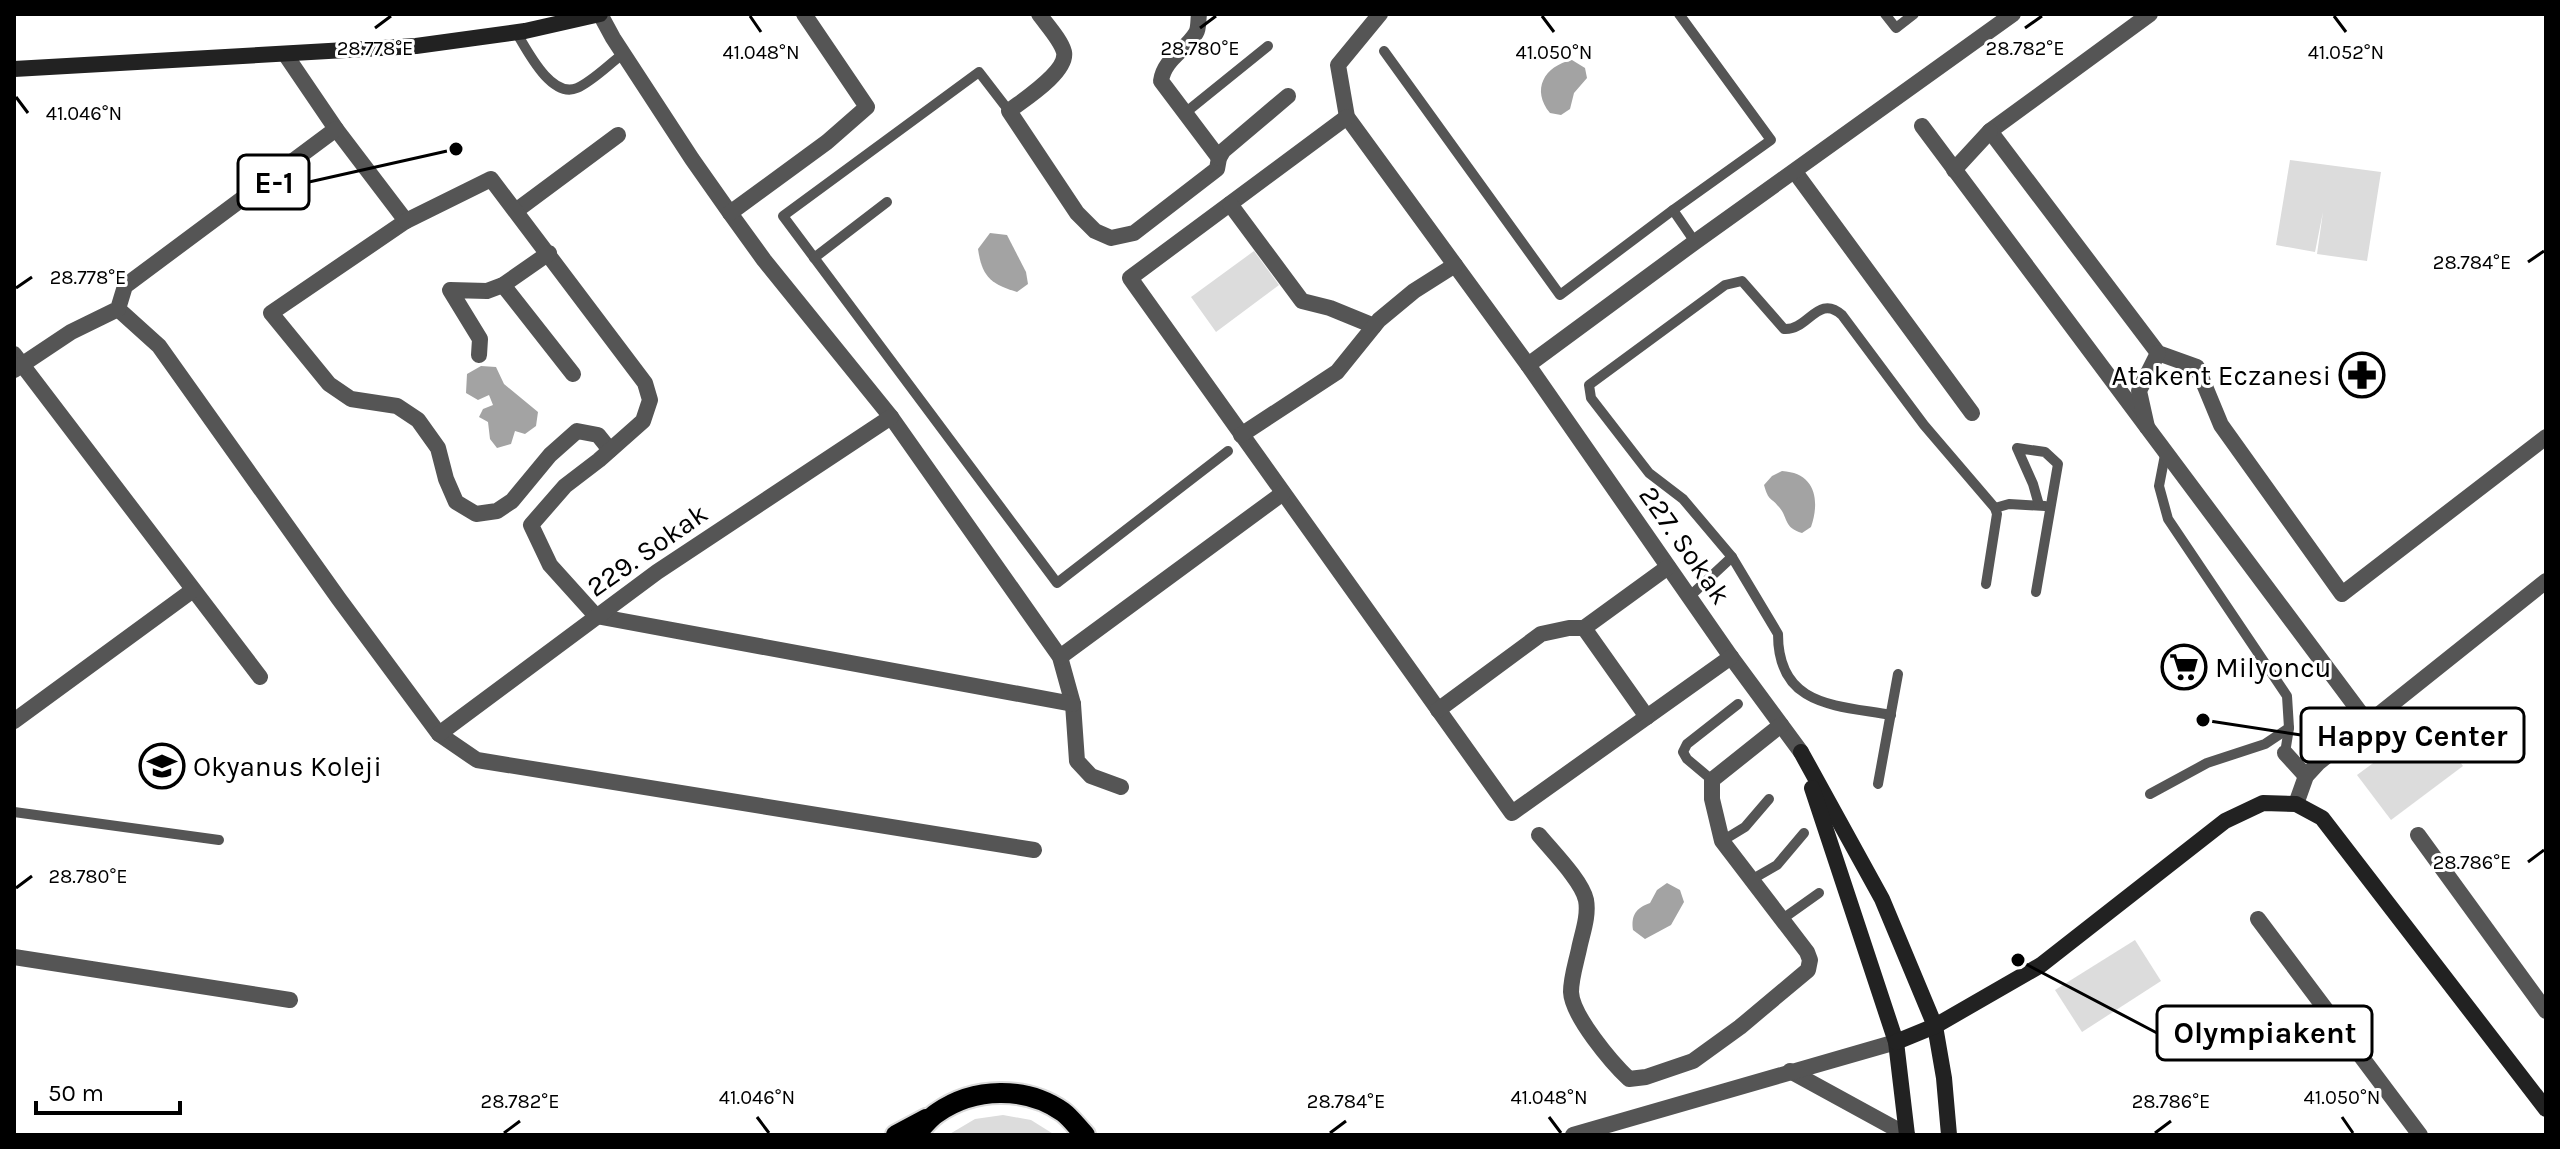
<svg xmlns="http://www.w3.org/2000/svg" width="2560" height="1149" font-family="Karla,sans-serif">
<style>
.green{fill:#dcdcdc}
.water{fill:#a3a3a3}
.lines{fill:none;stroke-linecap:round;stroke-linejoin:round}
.primary-casing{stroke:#dbdbdb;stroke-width:24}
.lane{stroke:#555;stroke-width:10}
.street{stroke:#555;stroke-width:16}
.secondary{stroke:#222;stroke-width:16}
.primary{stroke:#000;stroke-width:20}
.ticks{fill:none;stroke:#000;stroke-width:3}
.labels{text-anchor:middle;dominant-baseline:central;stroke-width:6;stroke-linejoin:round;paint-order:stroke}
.poi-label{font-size:28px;fill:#000;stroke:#fff;text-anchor:start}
.street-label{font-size:28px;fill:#000;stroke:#fff}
.ticks-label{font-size:20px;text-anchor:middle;fill:#000;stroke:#fff;stroke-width:6;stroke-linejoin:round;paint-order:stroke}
.leader{fill:none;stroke:#000;stroke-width:3}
.callout-dot{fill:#000;stroke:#fff;stroke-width:3}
.callout{fill:#fff;stroke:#000;stroke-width:3}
.callout-label{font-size:30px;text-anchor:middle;font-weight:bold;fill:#000}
</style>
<rect width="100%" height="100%" fill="#fff"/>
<g class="green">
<polygon points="2290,160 2381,172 2367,261 2317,254 2323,212 2315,252 2276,245"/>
<polygon points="1254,251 1279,285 1216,332 1191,297"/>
<polygon points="2430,721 2463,766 2391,820 2357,775"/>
<polygon points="2135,940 2161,981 2082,1032 2055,990"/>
<polygon points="1003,1115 1031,1120 1055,1135 948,1135 975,1119"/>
</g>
<g class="water">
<path d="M1572,60L1585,68L1587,78L1574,93L1570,109L1561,115L1550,113C1531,90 1544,66 1572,60Z"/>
<path d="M990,233L1007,235L1026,272L1028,284L1017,292C991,284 982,277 978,249Z"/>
<polygon points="481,366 496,367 504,384 538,412 536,426 525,434 515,431 511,444 497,448 490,439 488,422 479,417 483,409 493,405 489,395 478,400 466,393 467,374"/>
<path d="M1782,471C1816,473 1820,501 1811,527L1802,533C1783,527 1789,519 1779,507C1770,496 1769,502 1764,485L1772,476Z"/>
<path d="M1667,883L1680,890L1684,902L1671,925L1645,939L1633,930C1631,915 1636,908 1650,903L1657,890Z"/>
</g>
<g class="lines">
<g class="primary-casing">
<g id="primary">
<polyline points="896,1135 926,1119"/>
<path d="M915,1135C922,1128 929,1118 937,1113C974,1087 1026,1086 1063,1112C1071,1118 1078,1128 1085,1135"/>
</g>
</g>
<g class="lane">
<polyline points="1885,14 1896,28 1914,14"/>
<path d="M516,32C527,50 551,99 577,88C593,81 609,64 623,54"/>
<polyline points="1384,51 1560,295 1673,210 1695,242"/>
<polyline points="1009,111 979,72 783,216 1057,583 1228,451"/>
<polyline points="1185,113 1268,46"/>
<polyline points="1673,210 1771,140 1679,14"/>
<polyline points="814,258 887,202"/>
<polyline points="2165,455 2159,486 2168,519 2287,696 2289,728 2285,753"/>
<polyline points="1995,508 2009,504 2045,506"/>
<path d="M1732,557L1778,634C1778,707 1836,705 1891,715"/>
<polyline points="2036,592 2058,464 2045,452 2017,448 2033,484 2039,505"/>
<path d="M1689,597L1732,557L1683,499L1649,473L1591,398L1589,385L1725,285L1742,281L1784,329C1808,331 1818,293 1842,315L1924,425L1995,508L1997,514L1986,584"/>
<polyline points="1712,780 1687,759 1683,752 1687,744 1738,704"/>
<polyline points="1878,784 1898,674"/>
<polyline points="2150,794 2207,763 2265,744 2289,728"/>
<polyline points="14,812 219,840"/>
<polyline points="1722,841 1745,827 1769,799"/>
<polyline points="1751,880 1777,865 1804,833"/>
<polyline points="1781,920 1819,893"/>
</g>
<g class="street">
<polyline points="600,14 613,38 692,159 730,213 764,260 891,417 1060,657 1073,704 1077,761 1091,776 1121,787"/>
<path d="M1039,14C1046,24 1061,40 1064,52C1068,72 1023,100 1009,111L1077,213L1095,231L1111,238L1134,233L1217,169L1219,158L1223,151L1288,96"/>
<path d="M1199,14C1198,20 1199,28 1196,33C1185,51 1164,59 1161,81L1219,158"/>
<polyline points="1380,14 1338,65 1347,117 1528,365 1731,657 1801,752"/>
<polyline points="2150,14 1990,131 2158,353 2197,367 2221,425 2342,594 2546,437"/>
<polyline points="285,54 336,129 406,221 271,313 329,384 351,399 397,406 418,420 438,448 446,479 456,502 476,514 497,511 512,501 550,455 577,431 598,435 610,450"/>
<polyline points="1347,117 1130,278 1512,813 1731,657"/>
<polyline points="1922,126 2368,723"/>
<polyline points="1954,170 1990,131"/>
<polyline points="1795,172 1972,413"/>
<polyline points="1230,204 1302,301 1330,308 1374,326"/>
<polyline points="517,210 618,135"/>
<polyline points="730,213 827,142 867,107 804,14"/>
<polyline points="406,221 491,179 645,383 650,400 643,421 599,460 565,486 531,525 550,565 596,616 1073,704"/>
<polyline points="503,285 573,374"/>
<polyline points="118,309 159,346 339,599 439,734 477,760 1034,850"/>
<polyline points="14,354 260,677"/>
<polyline points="479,355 480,339 450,290 487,291 503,285 549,253"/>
<polyline points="1528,365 1695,242 2013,14"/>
<polyline points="14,370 71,332 118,309 125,286 336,129"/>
<polyline points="2147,427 2139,391 2158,353"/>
<polyline points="1241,435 1337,372 1379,320 1414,291 1455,265"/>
<polyline points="1584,628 1647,717"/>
<polyline points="1060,657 1283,493"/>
<polyline points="1438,710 1541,634 1569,628 1584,628 1668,567"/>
<polyline points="14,721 193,590"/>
<polyline points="439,734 657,572 891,417"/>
<polyline points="2285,753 2306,776"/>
<polyline points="2296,804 2306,776 2318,763 2546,581"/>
<path d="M1539,835C1552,851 1582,881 1586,900C1589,916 1582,934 1579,949C1576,963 1571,978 1571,992C1572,1016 1612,1063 1629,1079L1646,1077L1693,1061L1740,1027L1808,970L1810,960L1807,952L1722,841L1712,799V780L1781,725"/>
<polyline points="2418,835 2546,1011"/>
<polyline points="2258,919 2420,1135"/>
<polyline points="14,957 290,1000"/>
<polyline points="1790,1071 1907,1135"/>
<polyline points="1573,1135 1896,1042"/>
</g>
<g class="secondary">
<polyline points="14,69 416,46 525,31 600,14"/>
<polyline points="1801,752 1882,899 1935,1026 1944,1078 1949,1135"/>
<polyline points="1812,788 1896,1042 1907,1135"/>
<polyline points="1896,1042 1935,1026 2041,965 2225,821 2263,803 2296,804 2322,818 2546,1109"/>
</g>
<use href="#primary" class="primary"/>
</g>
<path class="ticks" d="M750,16L761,32M1542,16L1554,32M2334,16L2346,32M375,28L391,16M1200,28L1216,16M2025,28L2042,16M16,97L28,113M2528,262L2544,251M16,288L32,277M2528,862L2544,850M16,888L32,876M757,1117L769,1133M1549,1117L1561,1133M2342,1117L2353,1133M504,1133L520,1121M1330,1133L1346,1121M2155,1133L2171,1121"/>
<defs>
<g id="pharmacy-ring" transform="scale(2.3)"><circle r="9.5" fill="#fff" stroke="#000" stroke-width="1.5"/><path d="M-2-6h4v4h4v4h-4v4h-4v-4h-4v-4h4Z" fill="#000"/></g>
<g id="supermarket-ring" transform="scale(2.3)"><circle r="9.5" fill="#fff" stroke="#000" stroke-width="1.5"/><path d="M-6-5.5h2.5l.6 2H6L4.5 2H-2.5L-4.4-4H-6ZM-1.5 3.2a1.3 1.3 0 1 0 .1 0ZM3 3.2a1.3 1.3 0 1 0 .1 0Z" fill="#000"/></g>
<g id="school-ring" transform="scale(2.3)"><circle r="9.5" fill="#fff" stroke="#000" stroke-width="1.5"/><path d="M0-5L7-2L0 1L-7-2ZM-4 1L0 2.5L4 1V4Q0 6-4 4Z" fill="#000"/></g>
</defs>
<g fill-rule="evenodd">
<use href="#pharmacy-ring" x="2362" y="375"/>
<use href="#supermarket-ring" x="2184" y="667"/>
<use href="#school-ring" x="162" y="766"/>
</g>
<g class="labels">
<g class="poi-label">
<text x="2331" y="375" text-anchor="end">Atakent Eczanesi</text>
<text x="2215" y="667">Milyoncu</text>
<text x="193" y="766">Okyanus Koleji</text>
</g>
<g class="street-label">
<text transform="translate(1685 545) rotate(55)">227. Sokak</text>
<text transform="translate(647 550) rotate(-35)">229. Sokak</text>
</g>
</g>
<g class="ticks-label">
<text x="375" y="55">28.778°E</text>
<text x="1200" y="55">28.780°E</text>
<text x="2025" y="55">28.782°E</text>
<text x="761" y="59">41.048°N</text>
<text x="1554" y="59">41.050°N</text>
<text x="2346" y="59">41.052°N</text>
<text x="84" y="120">41.046°N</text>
<text x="2472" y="269">28.784°E</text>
<text x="88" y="284">28.778°E</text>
<text x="2472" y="869">28.786°E</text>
<text x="88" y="883">28.780°E</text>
<text x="757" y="1104">41.046°N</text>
<text x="1549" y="1104">41.048°N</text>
<text x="2342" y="1104">41.050°N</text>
<text x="520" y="1108">28.782°E</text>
<text x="1346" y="1108">28.784°E</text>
<text x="2171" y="1108">28.786°E</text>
</g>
<path class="leader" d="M456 149L309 182M2203 720L2301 735M2018 960L2157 1033"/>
<g class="callout-dot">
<circle cx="456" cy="149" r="8"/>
<circle cx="2203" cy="720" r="8"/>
<circle cx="2018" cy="960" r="8"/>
</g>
<g class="callout">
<rect x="238" y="155" width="71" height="54" rx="8"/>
<rect x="2301" y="708" width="223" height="54" rx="8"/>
<rect x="2157" y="1006" width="215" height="54" rx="8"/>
</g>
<g class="callout-label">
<text x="274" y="193">E-1</text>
<text x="2412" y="746">Happy Center</text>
<text x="2265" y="1043">Olympiakent</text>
</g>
<rect width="2560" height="1149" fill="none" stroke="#000000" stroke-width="32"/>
<path d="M36 1101v12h144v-12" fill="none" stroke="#000000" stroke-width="4"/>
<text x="48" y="1101" font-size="24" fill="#000000" stroke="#ffffff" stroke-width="6" paint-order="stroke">50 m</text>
</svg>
